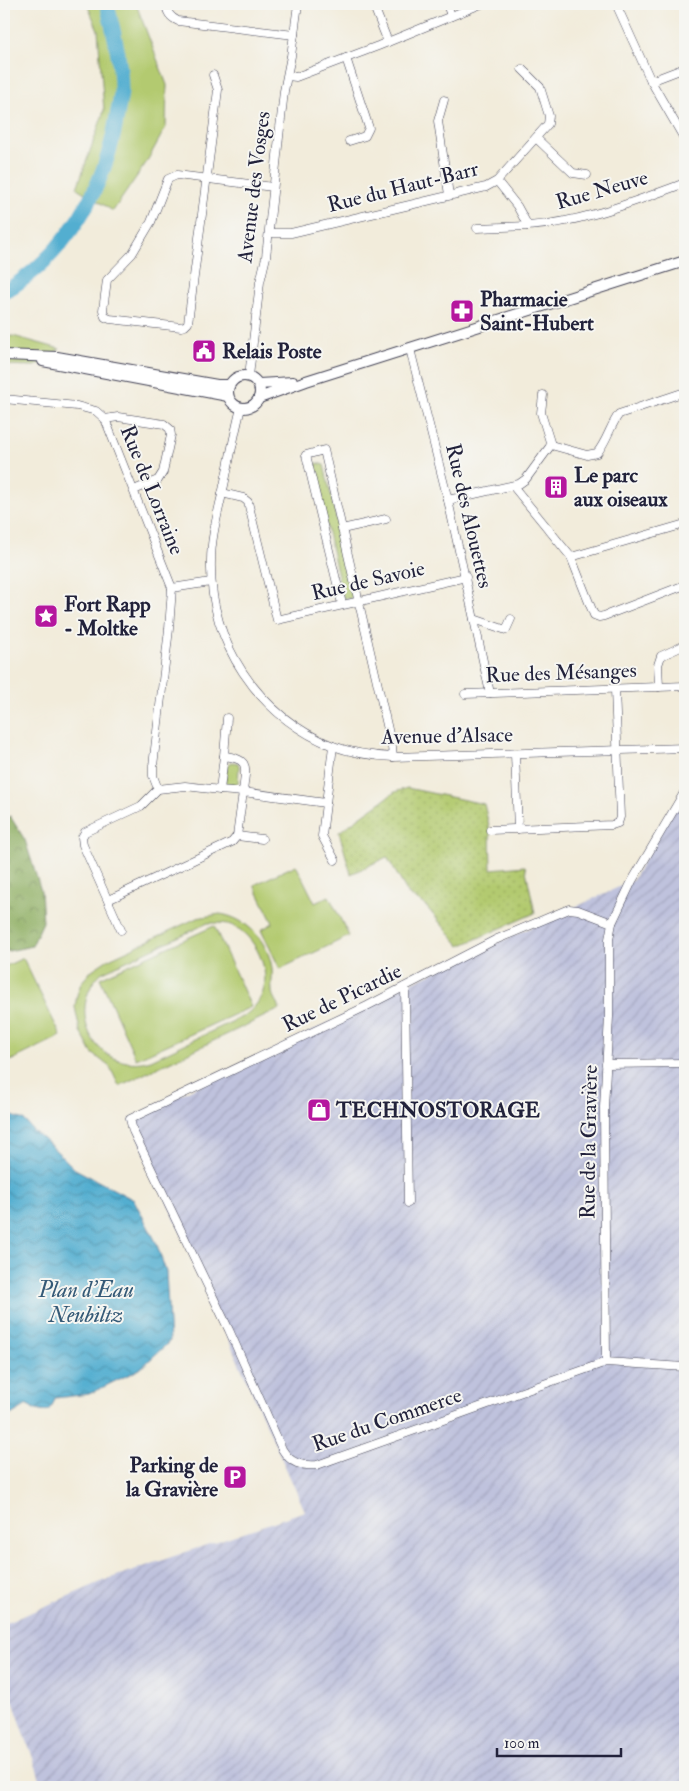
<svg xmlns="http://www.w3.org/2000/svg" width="689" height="1791" font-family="'IM FELL Double Pica',serif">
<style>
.industrial{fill:url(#industrial-furrows)}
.green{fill:#b3ca6f;stroke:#6a7655;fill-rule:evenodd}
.forest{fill:url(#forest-crowns);stroke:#58684e}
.park{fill:url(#park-dots);stroke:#6a7655}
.water{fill:url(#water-waves);stroke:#3a6886}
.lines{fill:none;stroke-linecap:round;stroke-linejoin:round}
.river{stroke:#52aed0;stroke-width:15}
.street-casing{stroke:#414053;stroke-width:9}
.secondary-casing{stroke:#414053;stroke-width:12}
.street{stroke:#fff;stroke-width:8}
.secondary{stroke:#fff;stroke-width:10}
.labels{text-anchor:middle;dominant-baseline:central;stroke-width:4;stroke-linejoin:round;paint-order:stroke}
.street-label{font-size:21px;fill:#22223b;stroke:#f6f6f2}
.poi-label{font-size:21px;font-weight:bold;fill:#22223b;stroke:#f6f6f2;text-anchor:start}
.water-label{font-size:22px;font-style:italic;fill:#355a77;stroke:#f6f6f2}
</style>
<defs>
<pattern id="industrial-furrows" width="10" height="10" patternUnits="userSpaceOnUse" patternTransform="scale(1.25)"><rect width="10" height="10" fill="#bfc2dd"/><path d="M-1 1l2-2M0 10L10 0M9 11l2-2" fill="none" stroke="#a4a6bf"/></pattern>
<pattern id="forest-crowns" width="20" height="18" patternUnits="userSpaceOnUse" patternTransform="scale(1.25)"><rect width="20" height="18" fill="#8eae62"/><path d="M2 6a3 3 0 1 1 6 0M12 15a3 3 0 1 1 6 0" fill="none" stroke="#748d52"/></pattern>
<pattern id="park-dots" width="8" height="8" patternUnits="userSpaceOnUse" patternTransform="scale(1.25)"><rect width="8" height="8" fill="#b3ca6f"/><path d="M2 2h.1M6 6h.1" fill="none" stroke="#9aad61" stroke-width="1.8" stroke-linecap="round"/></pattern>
<pattern id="water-waves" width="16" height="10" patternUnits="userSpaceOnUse" patternTransform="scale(1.25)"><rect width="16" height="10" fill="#52aed0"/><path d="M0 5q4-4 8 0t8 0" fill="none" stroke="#448daa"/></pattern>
</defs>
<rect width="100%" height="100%" fill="#f6f6f2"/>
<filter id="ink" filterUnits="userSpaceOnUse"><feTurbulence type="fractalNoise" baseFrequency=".02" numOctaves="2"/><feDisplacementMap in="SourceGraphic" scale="10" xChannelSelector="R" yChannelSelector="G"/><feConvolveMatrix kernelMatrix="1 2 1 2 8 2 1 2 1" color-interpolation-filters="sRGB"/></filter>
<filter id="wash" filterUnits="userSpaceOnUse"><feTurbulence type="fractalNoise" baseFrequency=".0096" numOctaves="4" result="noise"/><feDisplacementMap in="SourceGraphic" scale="20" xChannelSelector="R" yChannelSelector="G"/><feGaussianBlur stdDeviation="1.12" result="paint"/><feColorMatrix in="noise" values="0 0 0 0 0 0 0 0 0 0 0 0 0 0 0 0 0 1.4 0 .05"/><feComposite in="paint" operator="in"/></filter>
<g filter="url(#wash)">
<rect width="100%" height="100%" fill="#f2ecdb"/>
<polygon class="industrial" points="685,791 685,1787 43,1787 4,1675 4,1624 108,1579 305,1511 130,1119 417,980 632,881"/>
<g class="green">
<polygon points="87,4 136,4 167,85 166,127 146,163 113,211 77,188 104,111 98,30"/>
<polygon points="13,336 60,349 35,366 4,365 4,337"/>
<polygon points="317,463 324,465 354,595 350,599 343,598 313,468"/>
<polygon points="232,762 238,763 239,766 238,784 234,788 228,787 225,783 227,765"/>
<polygon points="296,865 315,903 329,896 349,936 280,969 261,930 273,923 254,885"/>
<path d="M220,914C247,918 268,941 272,968C273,976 271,985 272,991C272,997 278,1004 280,1009L119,1086L110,1067L92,1053L80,1031L75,1007L77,995L81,983L92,970L107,960L197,918ZM208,923C215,923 221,923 228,924C252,931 269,964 264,988C261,1000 254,1009 244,1016L151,1060C97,1076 63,1012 101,973Z"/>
<polygon points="214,926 251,1007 136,1059 100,978"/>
<polygon points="23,958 61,1036 4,1064 4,967"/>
</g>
<polygon class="forest" points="10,816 25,840 41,891 43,922 32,946 4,952 4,819"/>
<polygon class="park" points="407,788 484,804 490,830 491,869 525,866 535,913 460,946 424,904 409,895 387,857 351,874 339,832 395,792"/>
<path class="water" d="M4,1113L24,1120L34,1132L44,1139L75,1169L134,1200L156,1242L166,1272L170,1341L140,1369L89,1394L55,1398C50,1416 40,1413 27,1405L4,1419Z"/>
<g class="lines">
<path class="river" d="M4,292C67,255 106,187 117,116C118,108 121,98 121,90C121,61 114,32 107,4"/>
</g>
</g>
<g filter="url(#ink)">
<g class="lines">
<g class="street-casing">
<g id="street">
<path d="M166,4C167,13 170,17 178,21L294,35"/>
<polyline points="373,4 388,42"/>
<polyline points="447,4 451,16"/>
<polyline points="616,4 651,81 685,140"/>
<polyline points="346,58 369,128 365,136 349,141"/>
<polyline points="213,75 218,90 188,323 185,326 181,327 110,319 105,317 103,310 107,280 132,254 151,222 168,179 177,175 273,187"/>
<polyline points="288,76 296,77 378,46 481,4"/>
<polyline points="651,81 685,68"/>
<polyline points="444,100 438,121 449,195"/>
<polyline points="536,138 573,173 587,175"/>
<path d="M497,181L517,206L528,226C582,223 635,201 685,183"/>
<polyline points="477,228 528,226"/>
<polyline points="269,233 291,233 486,187 497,181 548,124 549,116 540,87 522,69"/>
<polyline points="410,349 448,500 490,693"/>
<polyline points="249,376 260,282 266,257 284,91 291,56 298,4"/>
<polyline points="543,395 541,413 551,445"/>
<polyline points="4,399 77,406 96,411 105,419 172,588 169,629 153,766 153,776 158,789 141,806 85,832 82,837 83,845 121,930"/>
<path d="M241,408C234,435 229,463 223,490C218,513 211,537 211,561C209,642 258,716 333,746C352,753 374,756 393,757L685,748"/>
<polyline points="105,419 118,417 164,424 170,429 171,435 163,472 158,480 134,490"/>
<polyline points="513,486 571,557 594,615 599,617 604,616 685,585"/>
<polyline points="222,493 243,498 248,502 277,620 466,577"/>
<path d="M448,500L519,484L526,479L551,445L587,455L597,453C607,441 610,426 619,414L685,392"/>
<polyline points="342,529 386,519"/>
<polyline points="571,557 685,524"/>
<polyline points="172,588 211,582"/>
<polyline points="342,604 306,455 324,450 392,747 393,757"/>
<polyline points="474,619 506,630 511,619"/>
<polyline points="659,687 658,665 661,656 685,645"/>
<polyline points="465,694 685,686"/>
<polyline points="333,746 322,836 335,860"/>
<polyline points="515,754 518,829"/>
<path d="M224,756C252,759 245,769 243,792L220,790Z"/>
<polyline points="224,756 227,718"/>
<polyline points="158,789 185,786 220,790"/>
<polyline points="490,830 612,825 618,823 620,817 615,689"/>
<polyline points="237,836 262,839"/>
<polyline points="108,900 232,842 237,836 243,792 326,803"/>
<polyline points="612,923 632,881 685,791"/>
<polyline points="405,987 408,1203"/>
<polyline points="606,1064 685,1063"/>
<path d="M606,1362L604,1107L609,1017V939L612,923L578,910L569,909L495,940L367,1006L130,1119L133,1131L229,1330L282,1449C291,1464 301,1466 317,1465L606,1362L685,1367"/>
</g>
</g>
<g class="secondary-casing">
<g id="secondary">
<polyline points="4,355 57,357 217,385 229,385"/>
<polyline points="43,361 228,396"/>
<circle cx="244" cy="392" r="16"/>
<polyline points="259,384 293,382"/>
<polyline points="259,398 306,381 685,261"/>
</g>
</g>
<use href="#street" class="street"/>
<use href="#secondary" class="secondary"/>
</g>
</g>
<defs>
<g id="pharmacy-square" transform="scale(1.25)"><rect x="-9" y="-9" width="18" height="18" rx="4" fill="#b5179e" stroke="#f6f6f2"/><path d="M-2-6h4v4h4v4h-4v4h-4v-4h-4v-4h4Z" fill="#fff"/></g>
<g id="civic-square" transform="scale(1.25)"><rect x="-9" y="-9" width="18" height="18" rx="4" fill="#b5179e" stroke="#f6f6f2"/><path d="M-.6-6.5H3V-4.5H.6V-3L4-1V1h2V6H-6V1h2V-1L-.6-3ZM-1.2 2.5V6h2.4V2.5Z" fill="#fff"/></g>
<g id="building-square" transform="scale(1.25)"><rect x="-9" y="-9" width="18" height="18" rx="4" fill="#b5179e" stroke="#f6f6f2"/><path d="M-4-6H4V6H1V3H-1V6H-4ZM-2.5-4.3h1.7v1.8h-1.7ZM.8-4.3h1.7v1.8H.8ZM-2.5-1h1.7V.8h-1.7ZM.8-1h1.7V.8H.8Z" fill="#fff"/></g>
<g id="sight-square" transform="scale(1.25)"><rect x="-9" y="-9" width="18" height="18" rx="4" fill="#b5179e" stroke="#f6f6f2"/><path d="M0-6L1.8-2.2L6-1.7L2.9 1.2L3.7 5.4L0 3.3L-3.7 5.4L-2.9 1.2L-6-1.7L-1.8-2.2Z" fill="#fff"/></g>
<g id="shop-square" transform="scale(1.25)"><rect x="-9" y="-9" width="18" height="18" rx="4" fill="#b5179e" stroke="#f6f6f2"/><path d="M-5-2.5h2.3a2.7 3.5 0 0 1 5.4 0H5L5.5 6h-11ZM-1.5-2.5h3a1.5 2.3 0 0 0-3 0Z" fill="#fff"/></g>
<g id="parking-square" transform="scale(1.25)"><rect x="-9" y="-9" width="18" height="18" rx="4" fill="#b5179e" stroke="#f6f6f2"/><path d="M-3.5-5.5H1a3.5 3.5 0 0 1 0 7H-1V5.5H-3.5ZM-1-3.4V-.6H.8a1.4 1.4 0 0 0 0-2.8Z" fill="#fff"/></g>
</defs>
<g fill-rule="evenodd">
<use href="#pharmacy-square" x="462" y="311"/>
<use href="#civic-square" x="204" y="351"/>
<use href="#building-square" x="556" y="487"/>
<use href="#sight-square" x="46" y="616"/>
<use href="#shop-square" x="319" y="1110"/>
<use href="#parking-square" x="235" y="1477"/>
</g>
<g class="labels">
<g class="street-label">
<text transform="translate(254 187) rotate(-83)">Avenue des Vosges</text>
<text transform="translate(403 187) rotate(-14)">Rue du Haut-Barr</text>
<text transform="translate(602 190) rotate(-16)">Rue Neuve</text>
<text transform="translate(152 490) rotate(68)">Rue de Lorraine</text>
<text transform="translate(469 516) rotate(77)">Rue des Alouettes</text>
<text transform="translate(368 581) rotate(-13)">Rue de Savoie</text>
<text transform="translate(561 673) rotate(-2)">Rue des Mésanges</text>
<text transform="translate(447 736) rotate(-1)">Avenue d'Alsace</text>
<text transform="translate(342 998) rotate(-26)">Rue de Picardie</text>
<text transform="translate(589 1142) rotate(-89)">Rue de la Gravière</text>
<text transform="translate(387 1420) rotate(-19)">Rue du Commerce</text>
</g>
<g class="poi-label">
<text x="480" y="299">Pharmacie<tspan x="480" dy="24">Saint-Hubert</tspan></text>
<text x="222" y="351">Relais Poste</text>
<text x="574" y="475">Le parc<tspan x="574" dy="24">aux oiseaux</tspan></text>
<text x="64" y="604">Fort Rapp<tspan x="64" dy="24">- Moltke</tspan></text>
<text x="336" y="1110">TECHNOSTORAGE</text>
<text x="218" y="1465" text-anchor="end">Parking de<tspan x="218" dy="24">la Gravière</tspan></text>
</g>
<g class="water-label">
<text x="86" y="1290">Plan d'Eau<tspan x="86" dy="25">Neubiltz</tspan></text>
</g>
</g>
<rect width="689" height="1791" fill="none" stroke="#f6f6f2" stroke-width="20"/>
<path d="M497 1748v8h124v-8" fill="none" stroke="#22223b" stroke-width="2.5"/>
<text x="504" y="1748" font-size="15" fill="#22223b" stroke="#f6f6f2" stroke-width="4" paint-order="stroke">100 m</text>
</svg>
